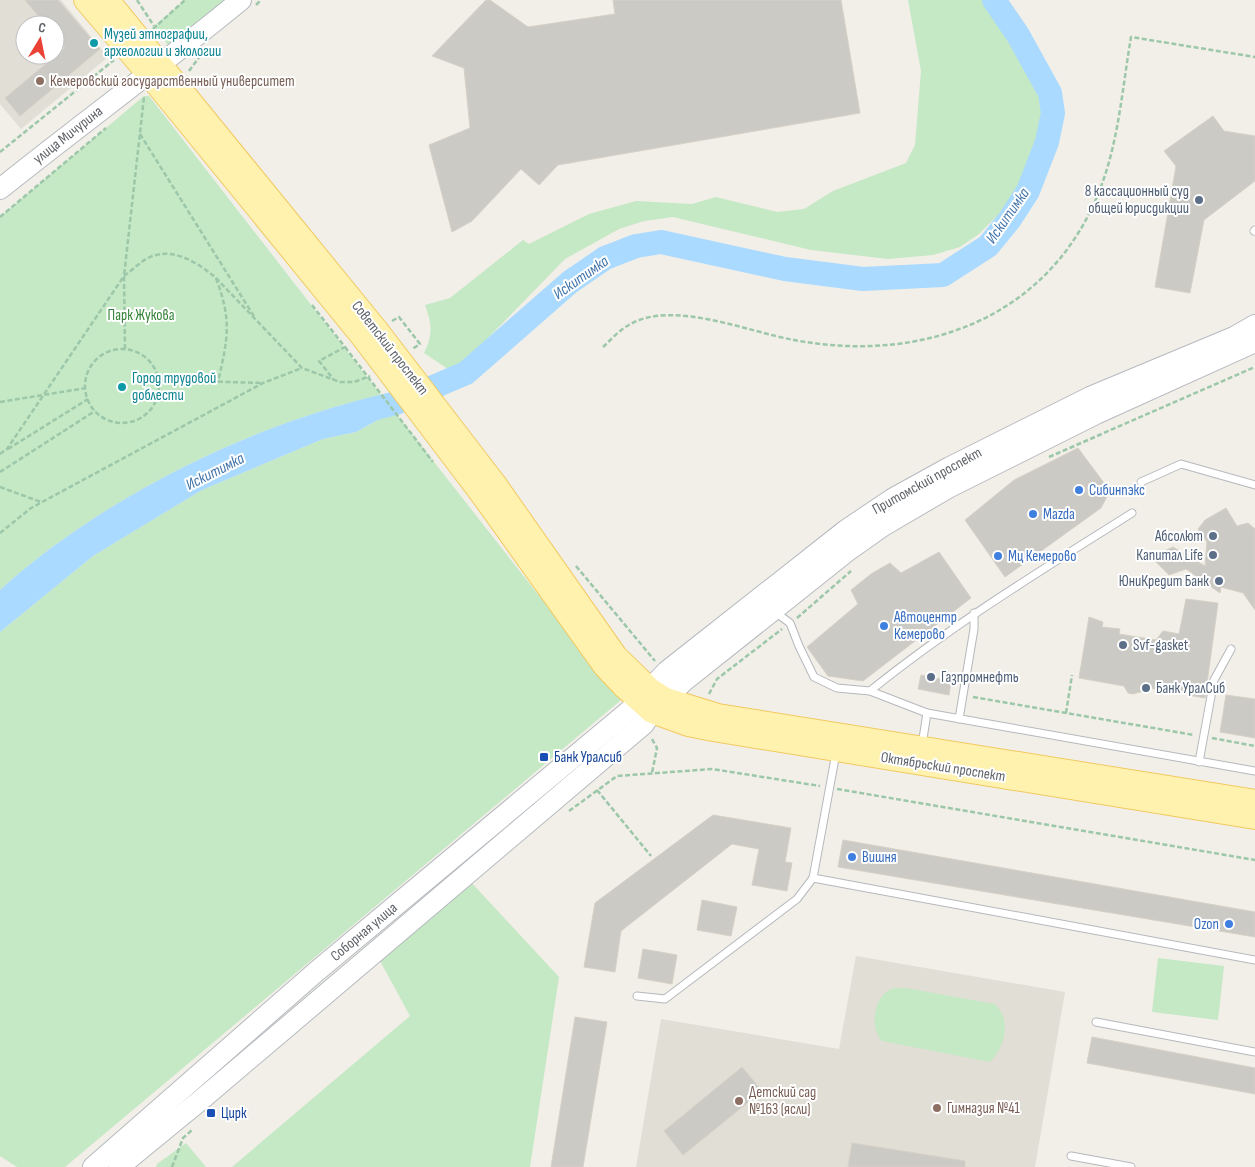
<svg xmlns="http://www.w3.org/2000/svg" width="1255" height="1167" font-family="'Sofia Sans Condensed',sans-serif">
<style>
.education{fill:#e1ded6;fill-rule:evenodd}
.green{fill:#c5e8c5}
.water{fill:#aadaff}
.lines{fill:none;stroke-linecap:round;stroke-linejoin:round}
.river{stroke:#aadaff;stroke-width:24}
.building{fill:#cccac5;stroke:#d6d1c6}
.lane-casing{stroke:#b5b8bc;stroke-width:9}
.secondary-casing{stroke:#b6babf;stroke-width:22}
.primary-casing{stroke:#f2c960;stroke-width:24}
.path{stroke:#9cc7a9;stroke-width:2.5;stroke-dasharray:5 2.5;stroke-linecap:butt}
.lane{stroke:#fff;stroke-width:7}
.secondary{stroke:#fff;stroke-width:20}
.primary{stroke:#fff2af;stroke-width:22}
.primary-bridge-casing{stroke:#f2c960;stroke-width:24;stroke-linecap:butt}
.path-bridge{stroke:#9cc7a9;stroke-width:2.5;stroke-dasharray:5 2.5;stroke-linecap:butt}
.primary-bridge{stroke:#fff2af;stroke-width:22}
.culture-dot{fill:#0f9aa8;stroke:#fff;stroke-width:2}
.education-dot{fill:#8d6e63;stroke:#fff;stroke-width:2}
.service-dot{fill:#5c6f8a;stroke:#fff;stroke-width:2}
.shop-dot{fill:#3f7fe0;stroke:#fff;stroke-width:2}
.transit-dot{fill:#1a4fb4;stroke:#fff;stroke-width:2}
.labels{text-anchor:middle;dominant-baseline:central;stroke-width:4;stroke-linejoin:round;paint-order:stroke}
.culture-label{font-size:15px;fill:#0d838f;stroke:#fff;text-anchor:start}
.education-label{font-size:15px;fill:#785e54;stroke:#fff;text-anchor:start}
.street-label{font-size:15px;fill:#5f6368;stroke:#fff}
.service-label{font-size:15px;fill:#4e5e75;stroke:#fff;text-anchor:end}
.park-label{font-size:15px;fill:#348238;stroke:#fff}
.shop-label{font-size:15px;fill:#366cbe;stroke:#fff;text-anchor:start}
.transit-label{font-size:15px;fill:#164399;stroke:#fff;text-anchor:start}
.water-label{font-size:16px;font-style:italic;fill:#4174aa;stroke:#fff}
</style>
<rect width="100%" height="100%" fill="#f1efe8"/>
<g class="education">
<path d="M0,0H61L108,57L21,129L0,104ZM25,25H55V55H25Z"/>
<polygon points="856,956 1065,992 1035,1167 636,1167 661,1019 839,1049"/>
</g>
<g class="green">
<polygon points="185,0 230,0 171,49 154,26"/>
<path d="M908,0H983L1019,54L1041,71L1047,80L1048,109L1042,142L1028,174L999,214L979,234L960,247L933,255L888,259L811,250L673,217L644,221L619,229L565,259L454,373L424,353C433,335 432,324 425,305L450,298L523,240L529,244L589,214L636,201L692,204L716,197L777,212L804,209L833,191L906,163L915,145L921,71Z"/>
<path d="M144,96H149L381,395C249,425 100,499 0,590V217Z"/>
<polygon points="394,411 621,700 65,1167 17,1167 0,1156 0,632 93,556 202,490 323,439 356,432"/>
<polygon points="469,880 559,977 530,1167 232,1167 410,1016 379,959"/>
<polygon points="1158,958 1224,966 1218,1020 1152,1012"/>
<path d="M906,988L995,1004C1012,1021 1005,1046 990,1062L882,1041C869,1028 873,994 894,988C897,988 902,988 906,988Z"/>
<polygon points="186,1143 206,1167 156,1167 157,1164"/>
</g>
<path class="water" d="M381,395L394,411L356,432L323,439L202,490L93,556L0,632V590C100,499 249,425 381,395Z"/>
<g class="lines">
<polyline class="river" points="357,413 396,403 466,373 570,282 605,258 636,246 661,242 785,269 863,279 943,275 988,246 1010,219 1028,191 1047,142 1053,113 1050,93 1018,35 994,0"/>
</g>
<g class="building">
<polygon points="25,0 58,0 100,49 20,116 5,98 65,48 55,36 55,25 46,25"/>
<polygon points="486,0 490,0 528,27 615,14 613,0 841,0 860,113 558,165 539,185 521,169 472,221 452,232 429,145 470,128 464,68 432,56"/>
<polygon points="1213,116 1224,131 1255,136 1255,181 1204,220 1190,293 1155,287 1176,166 1164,151"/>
<polygon points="1078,448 1110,491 1101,508 1005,577 965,520 1014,480"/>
<polygon points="1226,508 1237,526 1248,523 1255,529 1255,610 1243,593 1221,587 1220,593 1186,569 1169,575 1151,557 1173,547 1205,566 1207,542 1198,529 1205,520"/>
<polygon points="939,552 971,598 863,681 828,676 807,647 858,604 851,590 871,574 890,563 901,573"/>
<polygon points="1186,599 1218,603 1205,698 1188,695 1185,692 1146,688 1144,691 1133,694 1128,693 1124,686 1079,678 1089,617 1103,622 1102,627 1120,629 1119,634 1156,640 1163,631 1179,634"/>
<polygon points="921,675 951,681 949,695 918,689"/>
<polygon points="1226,695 1255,699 1255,738 1220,732"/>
<polygon points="713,815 791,828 785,862 792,863 787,891 752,885 759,849 732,844 621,931 615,972 584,967 595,903"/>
<polygon points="843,840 1255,912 1255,937 838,867"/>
<polygon points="702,900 737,907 731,936 697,930"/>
<polygon points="643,949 677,955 672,984 638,978"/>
<polygon points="575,1017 607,1022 583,1167 551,1167"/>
<polygon points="1092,1037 1255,1068 1255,1094 1087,1063"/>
<polygon points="742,1067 762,1091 683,1155 664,1131"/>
<polygon points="852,1143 965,1161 965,1167 848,1167"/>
</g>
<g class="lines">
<g class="lane-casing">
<g id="lane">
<polyline points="1254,231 1255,230"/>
<polyline points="1141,482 1181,464 1255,485"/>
<path d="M775,612L790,623L799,646L814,677L837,688L870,691C953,624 1042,570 1132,513"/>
<polyline points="870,691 927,713 1255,771"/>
<polyline points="959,719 974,629 974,613"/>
<polyline points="922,745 927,713"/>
<polyline points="1199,762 1214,680 1231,649"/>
<polyline points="813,878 1255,960"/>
<polyline points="637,996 665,999 797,899 813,878 836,753"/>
<polyline points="1096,1022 1255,1052"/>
<polyline points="1071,1156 1131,1167"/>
</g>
</g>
<g class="secondary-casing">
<g id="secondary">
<path d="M0,189C80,125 162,65 241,0"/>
<polyline points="93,1167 317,971 629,711 667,671 846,530 892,499 950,467 1090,397 1234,337 1255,325"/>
<polyline points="119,1167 202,1099 644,724 652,712 683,682 849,550 883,526 948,488 1096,414 1255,342"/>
</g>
</g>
<g class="primary-casing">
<g id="primary">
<polyline points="85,0 148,74 363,338"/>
<polyline points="108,0 377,330"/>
<polyline points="496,485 616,656 650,689 666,699 718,715 1255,801"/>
<polyline points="482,495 605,667 623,686 652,712 688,725 713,730 1255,818"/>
</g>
</g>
<g class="path">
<polyline points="137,0 154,26"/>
<polyline points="256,5 261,0"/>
<polyline points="153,29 185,0"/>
<polyline points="189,71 200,56"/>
<polyline points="140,134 255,318"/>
<polyline points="0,152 114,60"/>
<polyline points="0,217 106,128"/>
<path d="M216,278C232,321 228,338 218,382"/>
<polyline points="312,305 345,347 319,361 334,380"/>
<polyline points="392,321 399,317 420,344 412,349"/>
<path d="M603,347C611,340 619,330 629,325C671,299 749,332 794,340C927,365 1056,315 1103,181C1119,136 1123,84 1131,37L1255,57"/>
<polyline points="125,349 124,276 144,97"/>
<circle cx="122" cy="386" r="37"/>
<polyline points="158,380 262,383"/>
<polyline points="0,402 86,388"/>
<polyline points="8,449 88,399"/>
<path d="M0,454L7,449L124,276C131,271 138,264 146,259C170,245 197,262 215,277L302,368L340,382H354L370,376"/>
<polyline points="1049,457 1255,367"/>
<polyline points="0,472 95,411"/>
<polyline points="0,487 41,502"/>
<polyline points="0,533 31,508 263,383 302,368"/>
<polyline points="576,566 655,661"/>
<polyline points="797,618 851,571"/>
<polyline points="709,694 717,679 782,629"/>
<polyline points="973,697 1194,735"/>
<polyline points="1066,713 1072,675"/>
<polyline points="1212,738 1255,746"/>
<polyline points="652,739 657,748 652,773"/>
<polyline points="837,789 1255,860"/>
<polyline points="597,790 651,856"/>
<polyline points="569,811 617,776 712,769 820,786"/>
<polyline points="172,1167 183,1138 192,1130"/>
</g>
<use href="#lane" class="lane"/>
<use href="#secondary" class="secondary"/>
<use href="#primary" class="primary"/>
<g class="primary-bridge-casing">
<g id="primary-bridge">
<polyline points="377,330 496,485"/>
<polyline points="363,338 482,495"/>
</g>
</g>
<polyline class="path-bridge" points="345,347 433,462"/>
<use href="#primary-bridge" class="primary-bridge"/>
</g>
<g class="culture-dot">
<circle cx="94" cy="43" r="5"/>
<circle cx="122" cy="387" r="5"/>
</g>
<g class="education-dot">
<circle cx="40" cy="81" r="5"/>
<circle cx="739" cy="1101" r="5"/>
<circle cx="937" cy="1108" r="5"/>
</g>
<g class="service-dot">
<circle cx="1199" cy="200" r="5"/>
<circle cx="1213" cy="536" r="5"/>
<circle cx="1213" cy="555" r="5"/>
<circle cx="1219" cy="581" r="5"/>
<circle cx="1123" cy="645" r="5"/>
<circle cx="931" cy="677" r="5"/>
<circle cx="1146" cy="688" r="5"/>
</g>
<g class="shop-dot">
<circle cx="1079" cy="490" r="5"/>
<circle cx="1033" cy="514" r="5"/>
<circle cx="998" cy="556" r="5"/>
<circle cx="884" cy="626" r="5"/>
<circle cx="852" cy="857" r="5"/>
<circle cx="1229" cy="924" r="5"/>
</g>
<g class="transit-dot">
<rect x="539" y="752" width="10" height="10" rx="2.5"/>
<rect x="206" y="1108" width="10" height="10" rx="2.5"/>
</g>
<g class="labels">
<g class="culture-label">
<text x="104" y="34">Музей этнографии,<tspan x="104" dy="17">археологии и экологии</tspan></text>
<text x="132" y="378">Город трудовой<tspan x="132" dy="17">доблести</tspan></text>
</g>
<g class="education-label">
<text x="50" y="81">Кемеровский государственный университет</text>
<text x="749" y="1092">Детский сад<tspan x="749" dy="17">№163 (ясли)</tspan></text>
<text x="947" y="1108">Гимназия №41</text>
</g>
<g class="street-label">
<text transform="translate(68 135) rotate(-38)">улица Мичурина</text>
<text transform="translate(390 348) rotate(52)">Советский проспект</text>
<text transform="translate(927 481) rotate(-29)">Притомский проспект</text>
<text transform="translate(943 767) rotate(9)">Октябрьский проспект</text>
<text transform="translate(364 932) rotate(-40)">Соборная улица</text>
</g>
<g class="service-label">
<text x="1189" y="191">8 кассационный суд<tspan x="1189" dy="17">общей юрисдикции</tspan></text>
<text x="1203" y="536">Абсолют</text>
<text x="1203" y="555">Капитал Life</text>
<text x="1209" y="581">ЮниКредит Банк</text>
<text x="1133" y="645" text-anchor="start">Svf-gasket</text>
<text x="941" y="677" text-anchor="start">Газпромнефть</text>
<text x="1156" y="688" text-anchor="start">Банк УралСиб</text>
</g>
<g class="park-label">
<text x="141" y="315">Парк Жукова</text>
</g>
<g class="shop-label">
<text x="1089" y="490">Сибинпэкс</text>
<text x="1043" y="514">Mazda</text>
<text x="1008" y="556">Мц Кемерово</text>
<text x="894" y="617">Автоцентр<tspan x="894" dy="17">Кемерово</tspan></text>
<text x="862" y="857">Вишня</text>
<text x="1219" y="924" text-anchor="end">Ozon</text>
</g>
<g class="transit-label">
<text x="554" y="757">Банк Уралсиб</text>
<text x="221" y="1113">Цирк</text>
</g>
<g class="water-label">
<text transform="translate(1008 216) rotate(-55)">Искитимка</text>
<text transform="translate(581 278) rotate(-35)">Искитимка</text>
<text transform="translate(215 472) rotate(-27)">Искитимка</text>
</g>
</g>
<g transform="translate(40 40) rotate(10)"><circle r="24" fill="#ffffff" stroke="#bfc1c3"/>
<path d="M0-4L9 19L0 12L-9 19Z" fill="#ea4335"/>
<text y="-8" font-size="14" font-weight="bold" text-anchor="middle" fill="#5f6368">С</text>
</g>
</svg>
